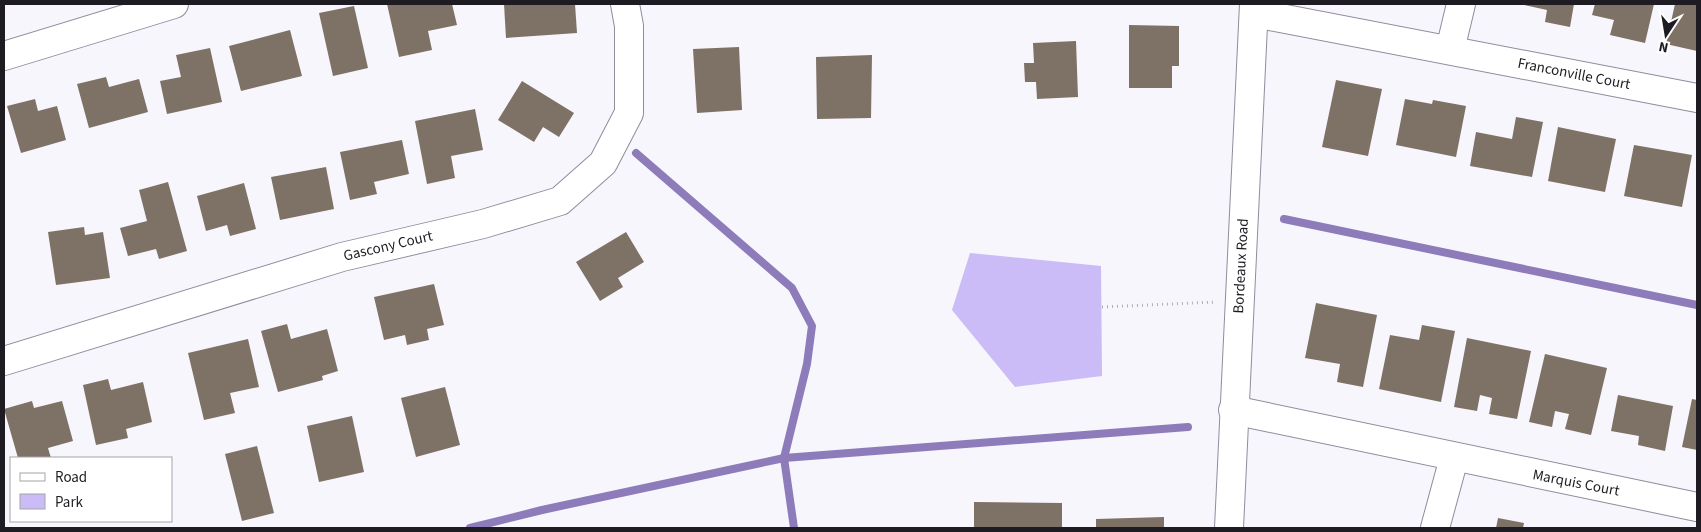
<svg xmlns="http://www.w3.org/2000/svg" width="1701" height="532" font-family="'Source Sans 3',sans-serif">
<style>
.green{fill:#cbbbf6}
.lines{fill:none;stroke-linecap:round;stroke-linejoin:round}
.stream{stroke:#8d7bba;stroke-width:8}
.building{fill:#7e7165}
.minor-casing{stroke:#908c9c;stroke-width:30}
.path{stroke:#afaeb4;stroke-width:3;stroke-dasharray:1 4;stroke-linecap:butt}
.minor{stroke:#fff;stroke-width:28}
.labels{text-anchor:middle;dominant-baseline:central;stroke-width:4;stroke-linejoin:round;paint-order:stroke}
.street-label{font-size:15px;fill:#1e1c22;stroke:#fff}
</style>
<rect width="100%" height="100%" fill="#f7f6fd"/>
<polygon class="green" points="970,253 1101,266 1102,376 1015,387 952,310"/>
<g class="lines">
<g class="stream">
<polyline points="636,153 792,288 812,326 807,364 784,458 794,528"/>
<polyline points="1284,219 1697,305"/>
<polyline points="470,528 542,510 784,458 1188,427"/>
</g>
</g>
<g class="building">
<polygon points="387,4 452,4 457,25 428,31 432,50 399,57"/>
<polygon points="504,4 575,4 577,33 506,38"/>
<polygon points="1520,4 1574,4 1570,27 1545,22 1547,10"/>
<polygon points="1595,4 1654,4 1645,43 1610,35 1614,20 1592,15"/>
<polygon points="1675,4 1697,4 1697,51 1666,44"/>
<polygon points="354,6 368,68 333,76 319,13"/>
<polygon points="1129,25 1179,26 1179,66 1172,66 1172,88 1129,88"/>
<polygon points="290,30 302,76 241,91 229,46"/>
<polygon points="1076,41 1078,97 1037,99 1036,82 1025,82 1024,63 1034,63 1033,43"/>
<polygon points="739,47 742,110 697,113 693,49"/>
<polygon points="210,48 222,102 167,114 160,81 181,77 176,55"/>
<polygon points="872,55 871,118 817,119 816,57"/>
<polygon points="106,77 109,87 139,79 148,112 89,128 77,84"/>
<polygon points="1336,80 1382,89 1368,156 1322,147"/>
<polygon points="522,81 574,113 559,137 543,127 534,142 498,120"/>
<polygon points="35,99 38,111 57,106 66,140 21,153 7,106"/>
<polygon points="1405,99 1432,104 1433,100 1466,106 1456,157 1396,145"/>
<polygon points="475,109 483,150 451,156 455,178 427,184 415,121"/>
<polygon points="1516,117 1543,122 1532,177 1470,166 1476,132 1512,139"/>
<polygon points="1558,127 1616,139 1605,192 1548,181"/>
<polygon points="402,140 409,174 374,182 377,194 350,200 340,152"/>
<polygon points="1634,145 1692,155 1682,207 1624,196"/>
<polygon points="326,167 334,209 280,220 271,177"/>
<polygon points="168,182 187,251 159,259 156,249 128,256 120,228 147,221 139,190"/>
<polygon points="244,183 256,229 230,236 227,225 206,231 197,196"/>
<polygon points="84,227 85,235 103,232 110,278 56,285 48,232"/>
<polygon points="626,232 644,262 618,278 623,287 600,301 576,262"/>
<polygon points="434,284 444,325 427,329 429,340 407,345 405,335 384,340 374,297"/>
<polygon points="1316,303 1377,315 1363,387 1337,382 1340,364 1305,358"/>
<polygon points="287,324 291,339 327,329 338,371 322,376 323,380 278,392 261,331"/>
<polygon points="1422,325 1455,331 1441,402 1379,389 1390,335 1419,340"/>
<polygon points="1467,338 1531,351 1517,419 1489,414 1492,398 1480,395 1477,411 1454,407"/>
<polygon points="248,339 259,387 230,393 235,413 204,420 188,353"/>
<polygon points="1545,354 1607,368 1591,435 1565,429 1569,414 1555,411 1552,427 1529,422"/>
<polygon points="108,379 111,390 143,382 152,422 126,429 128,438 96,445 83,385"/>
<polygon points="445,387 460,445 416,457 401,398"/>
<polygon points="1618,395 1673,406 1665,451 1638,445 1639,436 1611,431"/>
<polygon points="1692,399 1697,400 1697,450 1682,447"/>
<polygon points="32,401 34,408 62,401 73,441 48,448 51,458 18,458 4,409"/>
<polygon points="352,416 364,472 319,482 307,426"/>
<polygon points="257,446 274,513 242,521 225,454"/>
<polygon points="974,502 1062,503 1062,528 974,528"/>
<polygon points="1164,517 1164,528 1096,528 1096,519"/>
<polygon points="1498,518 1524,523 1523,528 1496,528"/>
</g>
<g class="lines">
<g class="minor-casing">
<g id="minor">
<polyline points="1254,13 1697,98"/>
<polyline points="1450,50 1461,4"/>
<polyline points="4,56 174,4"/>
<polyline points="4,361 342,257 483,224 560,201 603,163 629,113 629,26 625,4"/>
<polyline points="1233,410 1697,507"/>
<polyline points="1229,528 1254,4"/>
<polyline points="1435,528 1454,458"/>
</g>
</g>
<polyline class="path" points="1102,307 1216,302"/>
<use href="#minor" class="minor"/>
</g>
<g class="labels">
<g class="street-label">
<text transform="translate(1574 74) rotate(11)">Franconville Court</text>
<text transform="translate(388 246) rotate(-13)">Gascony Court</text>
<text transform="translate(1241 266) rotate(-87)">Bordeaux Road</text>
<text transform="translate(1576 483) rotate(11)">Marquis Court</text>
</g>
</g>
<rect width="1701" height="532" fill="none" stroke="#1e1c22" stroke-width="10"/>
<rect x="10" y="457" width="162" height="65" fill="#ffffff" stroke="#a5a4a7"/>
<rect x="20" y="473" width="25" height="8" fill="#ffffff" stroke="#a5a4a7"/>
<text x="55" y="482" font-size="15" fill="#1e1c22">Road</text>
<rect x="20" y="494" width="25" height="15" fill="#cbbbf6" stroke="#a5a4a7"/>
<text x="55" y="507" font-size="15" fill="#1e1c22">Park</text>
<g transform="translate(1666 35) rotate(192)" stroke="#ffffff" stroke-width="4" paint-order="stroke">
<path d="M0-4L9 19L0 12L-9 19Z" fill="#1e1c22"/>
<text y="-8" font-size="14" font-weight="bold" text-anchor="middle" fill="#1e1c22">N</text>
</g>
</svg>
